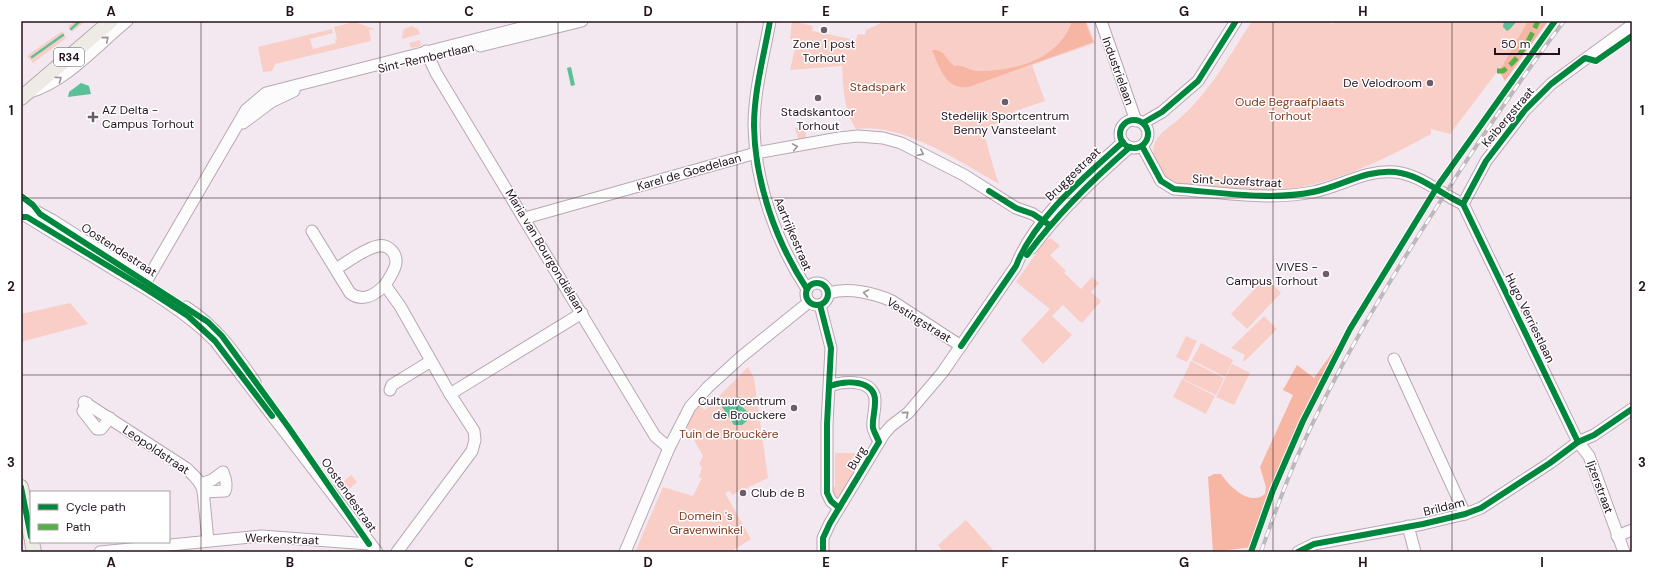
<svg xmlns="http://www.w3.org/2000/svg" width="1653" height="573" font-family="'DM Sans',sans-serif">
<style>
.green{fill:#f8cec6}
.forest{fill:#f7b5a4}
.water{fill:#5bbf98}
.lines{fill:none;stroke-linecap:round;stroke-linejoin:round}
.stream{stroke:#5bbf98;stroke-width:2.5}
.minor-casing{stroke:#b7a8b2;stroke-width:13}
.major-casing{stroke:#b5ada7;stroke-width:16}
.minor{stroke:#fdfcfd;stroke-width:11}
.major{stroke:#eeebe7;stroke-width:14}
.rail-casing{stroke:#bdb8bb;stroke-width:4}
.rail{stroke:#fff;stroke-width:2.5;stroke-dasharray:8;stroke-linecap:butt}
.quiet{stroke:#55b145;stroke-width:5;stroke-dasharray:10 5;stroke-linecap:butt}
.cycleway-casing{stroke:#fff;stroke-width:8}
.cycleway{stroke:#00873e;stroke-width:6}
.oneway{stroke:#9b9399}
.grid{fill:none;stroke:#24121e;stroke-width:1;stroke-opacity:0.55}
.poi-dot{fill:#6d5d68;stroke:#fff;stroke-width:1.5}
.labels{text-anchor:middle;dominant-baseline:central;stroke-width:3;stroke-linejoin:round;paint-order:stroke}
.shield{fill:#fff;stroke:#665962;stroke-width:1}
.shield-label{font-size:11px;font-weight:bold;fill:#24121e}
.poi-label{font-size:12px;fill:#24121e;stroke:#fff}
.street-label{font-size:12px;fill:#24121e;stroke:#fff}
.park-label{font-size:12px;fill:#7e381e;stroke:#fff}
.neatline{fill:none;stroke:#24121e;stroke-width:1.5}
.grid-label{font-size:13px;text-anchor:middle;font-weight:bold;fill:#24121e}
</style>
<rect width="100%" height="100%" fill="#f4e8f0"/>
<g class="green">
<polygon points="75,21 86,21 72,32 68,26"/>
<path d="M792,21L813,26L812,31L856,40L858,34L865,35L866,30L885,21H1086L1095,43L1032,65L1045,101L1015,111L1017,116L982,129C989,147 992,166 999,184C961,162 901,122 856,129C844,111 843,87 842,66L790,70L797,40L790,39Z"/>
<path d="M1252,21H1323L1334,24V21H1528L1503,64L1450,134L1431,129V134C1379,162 1326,189 1266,191C1236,192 1200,186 1169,184C1162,173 1150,160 1154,145C1158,133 1170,127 1179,119C1210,92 1230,55 1252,21Z"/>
<polygon points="354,22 375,29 369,30 371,41 275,64 272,71 263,72 258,47 332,29 333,33 310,39 313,49 336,43 335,40 337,39 334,27"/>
<polygon points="411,26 418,29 420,34 402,39 403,30"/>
<polygon points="62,31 66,38 33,63 27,56"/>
<polygon points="420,40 421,46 411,48 409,43"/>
<polygon points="805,127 806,137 798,139 795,128"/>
<polygon points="1051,238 1060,246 1050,255 1066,271 1064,273 1081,289 1092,277 1099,283 1091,292 1101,301 1083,322 1080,322 1063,305 1052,316 1072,335 1043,364 1021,340 1050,309 1016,282 1045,241"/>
<polygon points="1266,277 1281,293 1247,329 1231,314"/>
<polygon points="70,303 88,324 21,342 21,314"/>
<polygon points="1264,316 1277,329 1244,362 1243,360 1245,355 1231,348"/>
<polygon points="1186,336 1197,341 1187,362 1176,357"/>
<polygon points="1201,343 1233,360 1225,377 1192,360"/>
<polygon points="1191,361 1224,378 1216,395 1183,379"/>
<polygon points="1232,364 1250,373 1234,405 1216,397"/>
<polygon points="748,367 754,378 768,478 732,495 730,491 725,493 751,539 730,552 635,552 663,487 693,496 702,478 699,477 702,468 699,464 703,456 686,426 699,405 705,410"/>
<polygon points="1182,379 1215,396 1206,414 1173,397"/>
<polygon points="835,453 867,453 843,495 836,498 830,487 835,487"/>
<polygon points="351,475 357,482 346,492 340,484"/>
<polygon points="966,520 993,550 995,552 969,552 968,550 966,552 943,552 938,545"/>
</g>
<g class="forest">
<path d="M1072,21H1085L1093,42L969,87C945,90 940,68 932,50C946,49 945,60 955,66C964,64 969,71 978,71C1014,72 1060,59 1072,21Z"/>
<polygon points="1528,21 1548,21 1505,81 1499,71"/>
<path d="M1339,343L1341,345C1306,410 1277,477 1252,547L1213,552L1208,477L1214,474H1221C1229,486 1250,507 1265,494L1266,487L1260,467L1293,395L1283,390L1297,365L1314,378Z"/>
</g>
<g class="water">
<polygon points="1504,21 1517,21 1510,29 1507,31 1503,27"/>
<polygon points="571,67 575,85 571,86 567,68"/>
<polygon points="81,83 89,86 91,94 68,97 69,92"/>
<polygon points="738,397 742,399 742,407 748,412 747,421 742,425 734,425 722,407 727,400"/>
</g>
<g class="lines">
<g class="stream">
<polyline points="71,29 80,21"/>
<polyline points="32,57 63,35"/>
</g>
<g class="minor-casing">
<g id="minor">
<path d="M770,21C764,55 754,91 754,126C755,183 776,242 807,289"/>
<polyline points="1101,21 1136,121"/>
<polyline points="480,46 582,21"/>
<polyline points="426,51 436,73 655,436 669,448"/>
<path d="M30,92C67,81 97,45 127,21"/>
<circle cx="1134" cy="134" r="14"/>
<polyline points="243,123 271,102 294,91"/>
<polyline points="1143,123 1162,112 1198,81 1236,21"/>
<path d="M1142,146L1161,181L1174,189C1219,192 1268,201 1313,192C1340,187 1366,169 1395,172C1421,175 1439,193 1463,204"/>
<polyline points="21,203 52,220 140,276"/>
<polyline points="1463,204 1578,442 1589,456 1624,552"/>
<polyline points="1463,204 1486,161 1525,110 1551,84 1632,25"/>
<path d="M21,213C53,233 86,252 118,272C152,292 187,313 215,341L377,552"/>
<polyline points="525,218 756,153 839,138 858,136 883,138 901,143 964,175 1016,208 1033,214 1049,225"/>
<path d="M312,231L350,293C363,303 375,295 385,285"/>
<path d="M1032,248C1060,210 1095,178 1130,147"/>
<path d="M336,269C347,262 366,248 378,246C382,245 386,246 390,249C403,260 392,274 385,285L400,306L450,394L474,431L475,440L472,451L397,552"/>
<circle cx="817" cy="294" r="11"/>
<polyline points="143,287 246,110 266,93 548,21"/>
<path d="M829,293C848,287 874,293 892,301L961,346"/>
<polyline points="820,305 831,348 827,424 827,493 831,501 839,508"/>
<path d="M186,307C217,327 234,352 255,382"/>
<polyline points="1394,359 1465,514"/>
<path d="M830,386C845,380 877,379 875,403C875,412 872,419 873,428C874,432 877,437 879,442"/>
<polyline points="390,390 392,385 431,361"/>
<polyline points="450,394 582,313"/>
<path d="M84,402L186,468C193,475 200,480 203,490L208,541"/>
<polyline points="87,403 83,411 97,429 101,429 110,418"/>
<path d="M201,484L212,480L223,472C225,477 228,485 225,491L203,492"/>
<polyline points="1408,526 1415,552"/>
<polyline points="1617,536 1632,530"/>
<polyline points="100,552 261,536 369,544"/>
<polyline points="625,552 669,448 690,407 708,387 741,357 809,302"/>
<path d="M823,552V538L830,523L884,434L891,426L908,413L942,373L1016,266C1035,217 1085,177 1123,142"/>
<polyline points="1298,552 1314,544 1423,524 1465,514 1481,508 1550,463 1578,442 1594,435 1632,409"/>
</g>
</g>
<g class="major-casing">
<g id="major">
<polyline points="21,98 111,21"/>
<polyline points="21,487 31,537"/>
<polyline points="32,542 34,552"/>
</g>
</g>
<use href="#minor" class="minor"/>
<use href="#major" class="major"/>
<g class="rail-casing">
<path id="rail" d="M1261,552C1272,520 1284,488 1297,457C1337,367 1387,284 1440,202C1479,140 1520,80 1564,21"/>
</g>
<use href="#rail" class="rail"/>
<path class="quiet" d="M1497,71H1503C1520,58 1529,41 1538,21"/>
<g class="cycleway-casing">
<g id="cycleway">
<path d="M770,21C764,55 754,91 754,126C755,183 776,242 807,289"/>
<circle cx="1134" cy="134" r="14"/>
<polyline points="1143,123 1162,112 1198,81 1236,21"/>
<path d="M1142,146L1161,181L1174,189C1219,192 1268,201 1313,192C1340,187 1366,169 1395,172C1421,175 1439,193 1463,204"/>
<polyline points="989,191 1016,208 1033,214 1048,224"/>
<polyline points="21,196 33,205 40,214 208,322 222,336 289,428 369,544"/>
<polyline points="1463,204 1578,442"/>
<polyline points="1463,204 1486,161 1525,110 1551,84 1585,58 1596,61 1632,36"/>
<polyline points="21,217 27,217 143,287 188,316 215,341 272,416"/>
<path d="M1027,255C1057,214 1092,180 1130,147"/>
<circle cx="817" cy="294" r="11"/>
<polyline points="820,305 831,348 827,424 827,493 831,501 839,508"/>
<path d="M961,346L1016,266C1035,217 1085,177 1123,142"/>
<polyline points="21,487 31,537"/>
<path d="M823,552V538L830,523L879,442C877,437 874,432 873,428C872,419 875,412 875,403C877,379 845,380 830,386"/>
<polyline points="1251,552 1273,490 1303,421 1350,329 1439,184 1555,21"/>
<polyline points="1298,552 1314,544 1423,524 1465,514 1481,508 1550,463 1578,442 1594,435 1632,409"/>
</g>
</g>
<use href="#cycleway" class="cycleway"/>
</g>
<defs><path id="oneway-chevron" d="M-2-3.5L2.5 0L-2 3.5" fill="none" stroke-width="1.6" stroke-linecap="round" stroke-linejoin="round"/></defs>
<g class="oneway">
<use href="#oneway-chevron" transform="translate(106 39) rotate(-40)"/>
<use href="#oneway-chevron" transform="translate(59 79) rotate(-36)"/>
<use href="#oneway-chevron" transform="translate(795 147) rotate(-10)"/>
<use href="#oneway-chevron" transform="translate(921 153) rotate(26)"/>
<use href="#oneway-chevron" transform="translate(866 293) rotate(-170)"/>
<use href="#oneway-chevron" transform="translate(906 414) rotate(-40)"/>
</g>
<path class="grid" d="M201,21V552M380,21V552M558,21V552M737,21V552M916,21V552M1095,21V552M1273,21V552M1452,21V552M21,198H1632M21,375H1632"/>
<g class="poi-dot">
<circle cx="824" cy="30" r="4"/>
<circle cx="1430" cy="83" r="4"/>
<circle cx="818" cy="98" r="4"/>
<circle cx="1005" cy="102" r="4"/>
<path d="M91 111h4v4h4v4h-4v4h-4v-4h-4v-4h4z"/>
<circle cx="1326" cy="274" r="4"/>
<circle cx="794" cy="408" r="4"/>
<circle cx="743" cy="493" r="4"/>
</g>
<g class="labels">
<rect class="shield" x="54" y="48" width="30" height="18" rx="3"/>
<g class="shield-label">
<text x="69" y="57">R34</text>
</g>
<g class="poi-label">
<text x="824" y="44">Zone 1 post<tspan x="824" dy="14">Torhout</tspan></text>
<text x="1422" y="83" text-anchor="end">De Velodroom</text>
<text x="102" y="110" text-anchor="start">AZ Delta -<tspan x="102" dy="14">Campus Torhout</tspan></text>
<text x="818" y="112">Stadskantoor<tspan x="818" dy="14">Torhout</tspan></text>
<text x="1005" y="116">Stedelijk Sportcentrum<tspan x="1005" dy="14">Benny Vansteelant</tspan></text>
<text x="1318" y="267" text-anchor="end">VIVES -<tspan x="1318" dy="14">Campus Torhout</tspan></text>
<text x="786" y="401" text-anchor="end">Cultuurcentrum<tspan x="786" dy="14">de Brouckere</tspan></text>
<text x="751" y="493" text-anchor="start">Club de B</text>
</g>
<g class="street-label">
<text transform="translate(426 58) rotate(-13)">Sint-Rembertlaan</text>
<text transform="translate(1118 71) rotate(70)">Industrielaan</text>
<text transform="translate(1508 117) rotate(-50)">Keibergstraat</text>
<text transform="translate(689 172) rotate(-16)">Karel de Goedelaan</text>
<text transform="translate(1073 174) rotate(-44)">Bruggestraat</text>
<text transform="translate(1237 181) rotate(3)">Sint-Jozefstraat</text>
<text transform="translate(793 234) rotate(67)">Aartrijkestraat</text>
<text transform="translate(119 250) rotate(33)">Oostendestraat</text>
<text transform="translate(545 251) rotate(59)">Maria van Bourgondiëlaan</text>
<text transform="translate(1530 318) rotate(64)">Hugo Verriestlaan</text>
<text transform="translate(919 320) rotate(32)">Vestingstraat</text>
<text transform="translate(156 450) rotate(34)">Leopoldstraat</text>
<text transform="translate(857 458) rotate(-59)">Burg</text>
<text transform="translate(1600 487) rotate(70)">Ijzerstraat</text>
<text transform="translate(349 495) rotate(55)">Oostendestraat</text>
<text transform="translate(1444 507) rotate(-14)">Brildam</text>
<text transform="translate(282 539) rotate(2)">Werkenstraat</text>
</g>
<g class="park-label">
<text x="878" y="87">Stadspark</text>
<text x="1290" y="102">Oude Begraafplaats<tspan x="1290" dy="14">Torhout</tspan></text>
<text x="729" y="434">Tuin de Brouckère</text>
<text x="706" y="516">Domein 's<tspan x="706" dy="14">Gravenwinkel</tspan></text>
</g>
</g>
<rect width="1653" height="573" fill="none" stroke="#ffffff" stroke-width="44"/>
<rect x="30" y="491" width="140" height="52" fill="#ffffff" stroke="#a7a0a5"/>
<rect x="38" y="504" width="20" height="6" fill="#00873e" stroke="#a7a0a5"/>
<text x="66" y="511" font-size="12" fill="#24121e">Cycle path</text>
<rect x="38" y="524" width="20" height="6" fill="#55b145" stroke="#a7a0a5"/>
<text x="66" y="531" font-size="12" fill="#24121e">Path</text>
<path d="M1495 48v6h64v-6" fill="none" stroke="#24121e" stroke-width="2"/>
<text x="1501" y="48" font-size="12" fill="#24121e" stroke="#ffffff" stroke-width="3" paint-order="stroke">50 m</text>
<rect x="22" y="22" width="1609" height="529" class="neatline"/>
<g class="grid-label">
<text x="111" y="16">A</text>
<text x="290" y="16">B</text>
<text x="469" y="16">C</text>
<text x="648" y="16">D</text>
<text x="826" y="16">E</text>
<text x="1005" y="16">F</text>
<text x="1184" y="16">G</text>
<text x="1363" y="16">H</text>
<text x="1542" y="16">I</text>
<text x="11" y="115">1</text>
<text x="1642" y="115">1</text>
<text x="11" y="291">2</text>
<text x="1642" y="291">2</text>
<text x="11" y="467">3</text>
<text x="1642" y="467">3</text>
<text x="111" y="567">A</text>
<text x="290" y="567">B</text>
<text x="469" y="567">C</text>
<text x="648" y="567">D</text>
<text x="826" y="567">E</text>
<text x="1005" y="567">F</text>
<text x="1184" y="567">G</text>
<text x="1363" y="567">H</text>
<text x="1542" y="567">I</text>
</g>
</svg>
